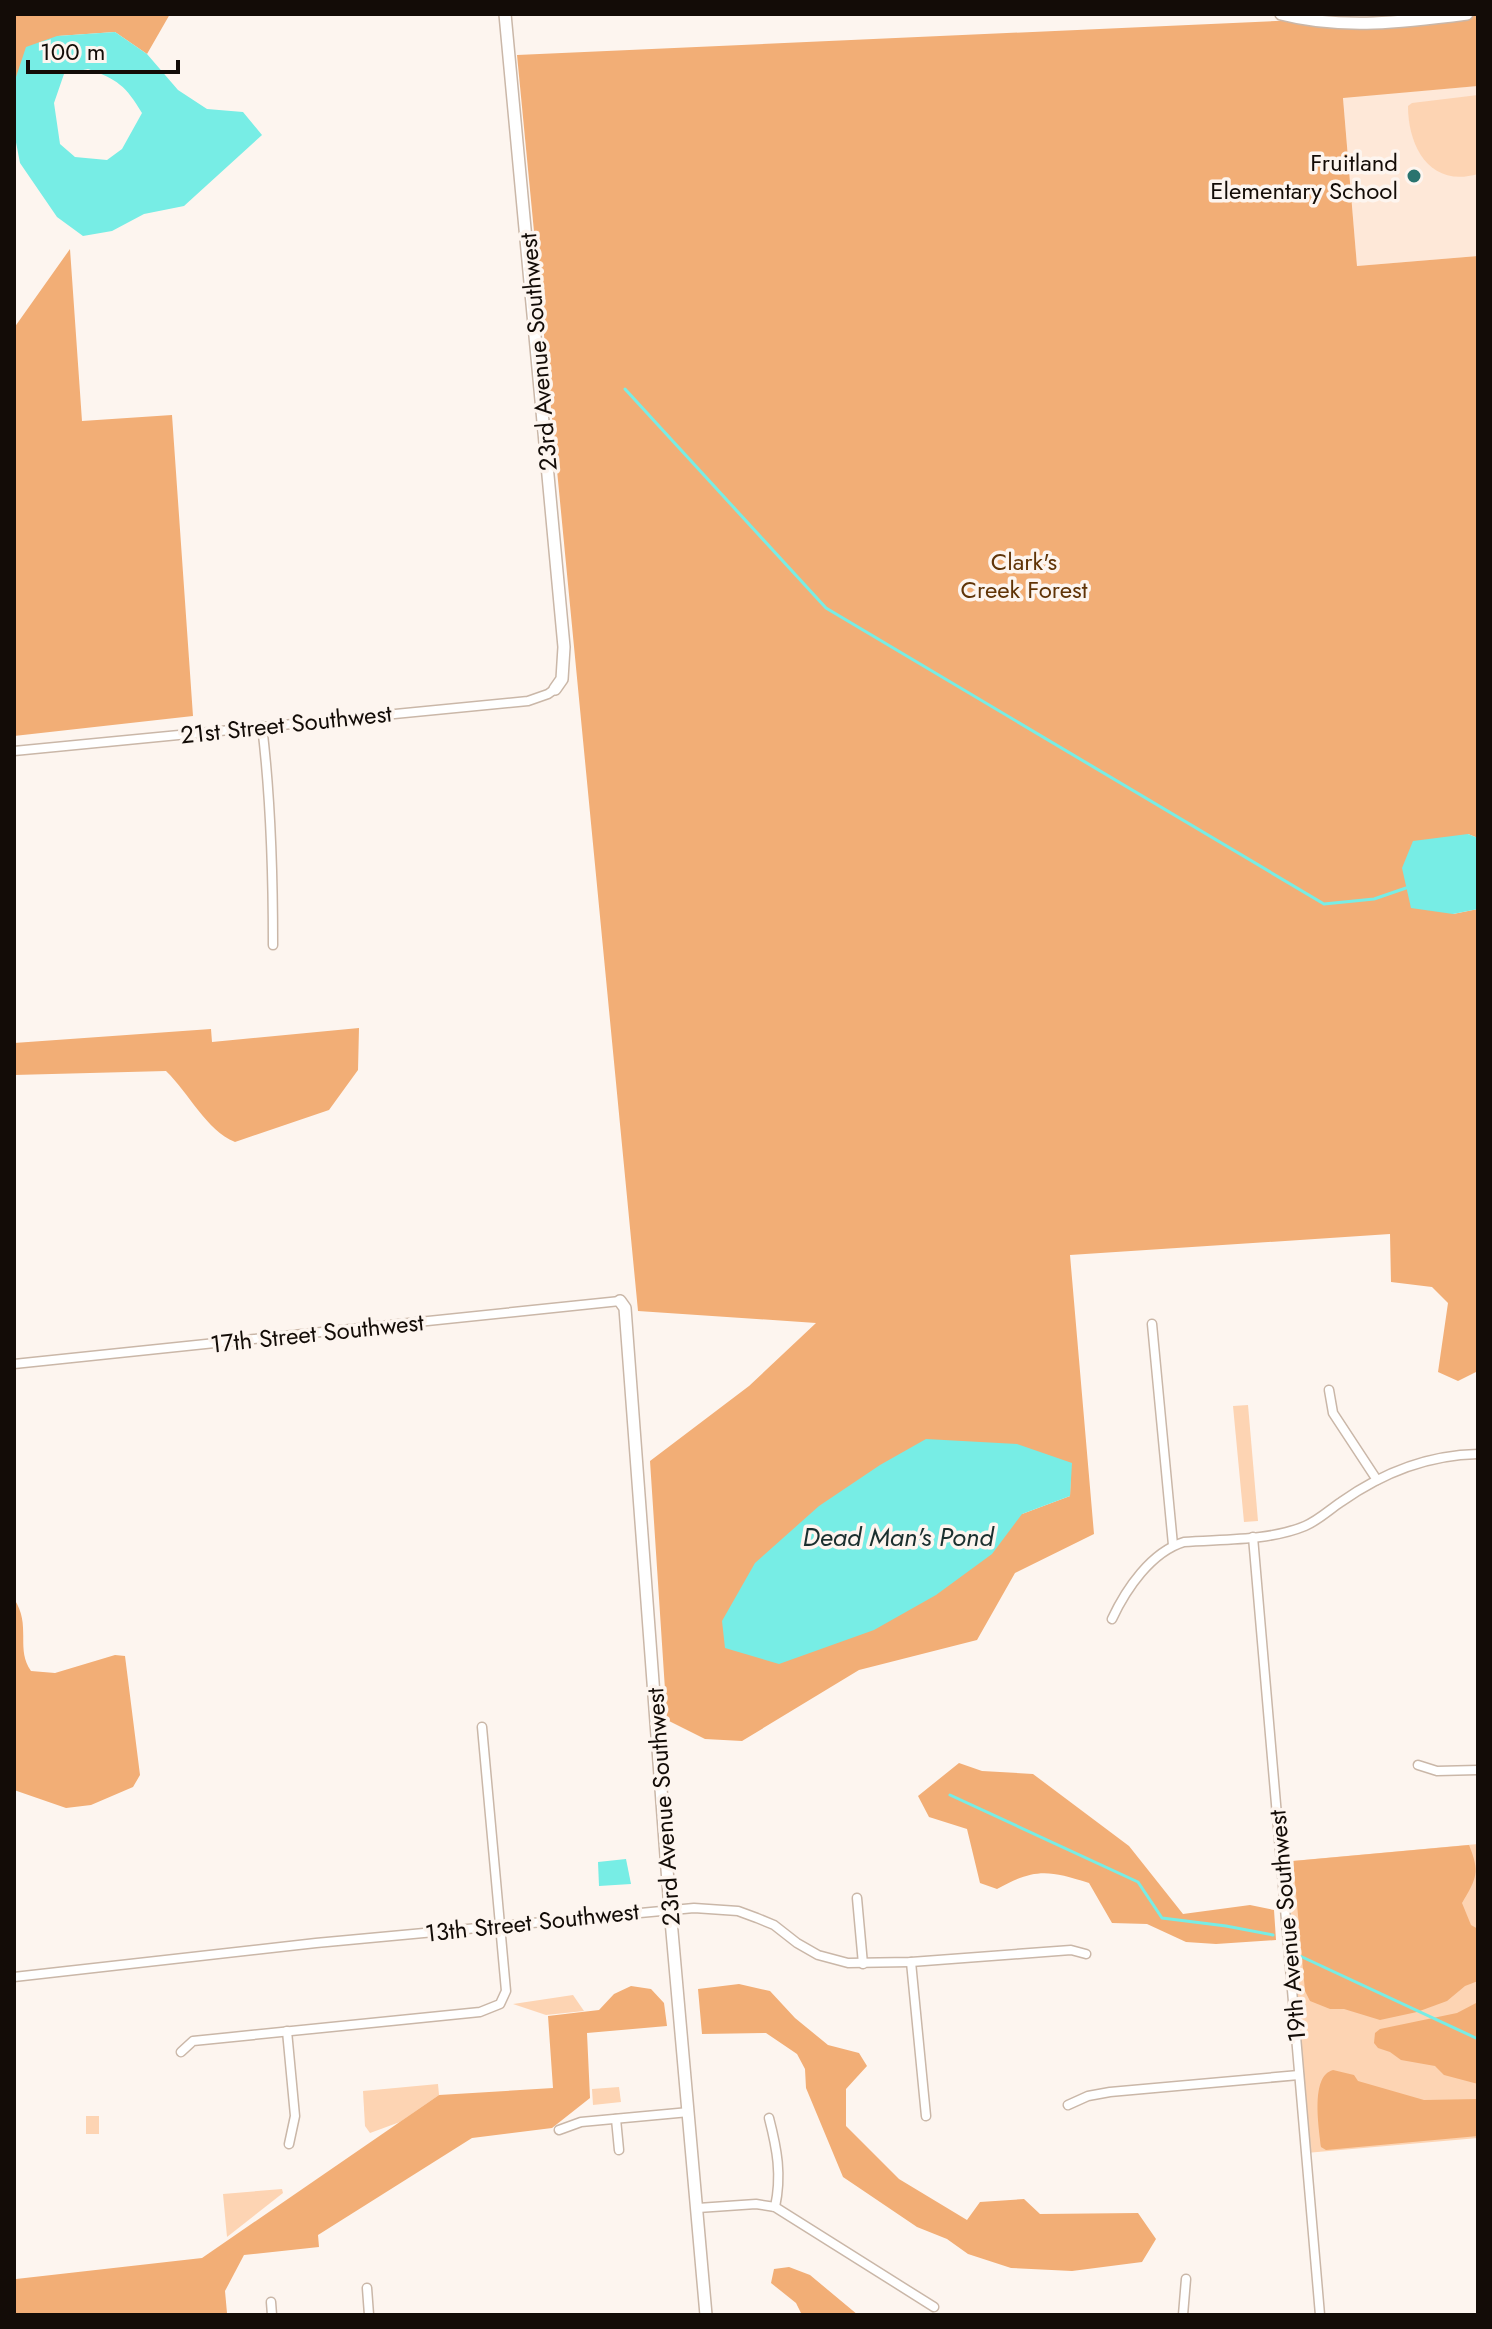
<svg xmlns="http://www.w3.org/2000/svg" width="1492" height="2329" font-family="Jost,sans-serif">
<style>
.built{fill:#fee8d8}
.green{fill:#fdd4b3}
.forest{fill:#f2ae76;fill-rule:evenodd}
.water{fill:#77ede5;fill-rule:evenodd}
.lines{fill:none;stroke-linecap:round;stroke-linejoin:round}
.stream{stroke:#77ede5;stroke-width:3}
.minor-casing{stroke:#cab7a8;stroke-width:11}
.tertiary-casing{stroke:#cab7a8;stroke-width:14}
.minor{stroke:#fff;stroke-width:8}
.tertiary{stroke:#fff;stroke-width:11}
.poi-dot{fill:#2a746f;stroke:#fdf5ef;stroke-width:3}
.labels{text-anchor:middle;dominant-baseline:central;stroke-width:7;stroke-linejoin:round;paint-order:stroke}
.poi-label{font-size:24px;fill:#130c07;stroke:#fdf5ef;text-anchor:end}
.street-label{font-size:24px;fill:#130c07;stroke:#fdf5ef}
.park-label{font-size:24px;fill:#603407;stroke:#fdf5ef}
.water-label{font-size:26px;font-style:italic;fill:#1a2f2e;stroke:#fdf5ef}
</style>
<rect width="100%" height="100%" fill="#fdf5ef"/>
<polygon class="built" points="1478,86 1478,256 1357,266 1343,97"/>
<g class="green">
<path d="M1478,95V174C1430,188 1408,147 1408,106L1412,103Z"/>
<polygon points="1248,1405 1258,1521 1244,1522 1233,1406"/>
<polygon points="1478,1844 1478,2138 1306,2153 1281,1862"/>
<polygon points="573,1995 584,2011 546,2015 513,2004"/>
<polygon points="438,2084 439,2095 400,2122 370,2133 365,2126 363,2091"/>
<polygon points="619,2087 621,2102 593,2105 592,2089"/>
<rect x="86" y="2116" width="13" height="18"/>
<polygon points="282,2189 283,2193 227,2237 223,2194"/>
</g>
<g class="forest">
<polygon points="14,14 170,14 147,54 115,32 58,36 14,110"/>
<path d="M1434,14H1478V86L1343,98L1357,266L1478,256V838L1468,834L1453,914L1478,909V1371L1458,1381L1438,1372L1448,1303L1432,1287L1391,1282L1390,1234L1070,1255L1094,1534L1015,1573L977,1640L859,1670L742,1741L705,1739L667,1720L650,1461L749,1386L816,1323L638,1311L517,55ZM1071,1463L1070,1496L1022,1514Z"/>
<polygon points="70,249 82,421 172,415 193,716 14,736 14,328"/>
<path d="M359,1028L358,1070L329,1110L235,1142C206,1130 189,1093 166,1071L14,1075V1043L211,1029L212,1042Z"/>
<path d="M14,1599C32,1625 15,1649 31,1671L55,1673L115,1655L125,1656L140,1775L133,1787L91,1805L66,1808L14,1790Z"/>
<path d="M959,1763L982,1771L1033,1774L1129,1846L1183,1914L1250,1905L1274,1910L1276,1940L1216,1944L1186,1942L1147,1924L1112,1923L1089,1883C1048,1870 1035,1868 997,1889L980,1883L967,1829L929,1817L918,1796Z"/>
<path d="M1469,1845C1480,1872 1477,1878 1462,1903L1471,1925L1478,1929V1981L1465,1986L1447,2001L1417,2012L1380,2020L1344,2009H1330L1310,2001L1305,1991L1293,1861Z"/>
<polygon points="739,1984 770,1991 795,2018 828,2045 859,2053 867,2066 846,2089 846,2126 899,2179 967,2220 980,2202 1024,2199 1040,2214 1138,2213 1156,2239 1142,2262 1072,2271 1011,2268 968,2254 947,2239 917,2227 843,2177 806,2088 805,2069 797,2054 766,2033 702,2034 698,1989"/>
<polygon points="631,1986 651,1989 664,2003 667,2026 587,2033 590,2098 552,2128 472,2138 318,2235 319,2247 244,2255 225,2291 227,2313 14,2315 14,2271 16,2279 202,2258 439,2095 553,2088 548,2016 599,2010 614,1994"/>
<polygon points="1478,2002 1478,2084 1444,2075 1435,2066 1401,2060 1390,2052 1378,2048 1374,2043 1375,2033 1380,2029 1457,2013"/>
<path d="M1333,2070L1354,2075L1358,2081L1424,2100L1478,2099V2136L1326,2150L1321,2147C1319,2127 1310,2076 1333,2070Z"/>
<polygon points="789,2267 810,2275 858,2315 802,2315 796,2303 771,2283 774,2269"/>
</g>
<g class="water">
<path d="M115,32L147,54L178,90L207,109L243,112L262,135L184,206L144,214L112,231L83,236L57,217L20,163L14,132V83L26,47L57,36ZM88,69C117,79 126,86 142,113L122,149L107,160L75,157L60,144L54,103L64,74Z"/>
<polygon points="1468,834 1478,838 1478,909 1453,914 1411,908 1402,868 1413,841"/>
<polygon points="926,1439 1017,1444 1072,1463 1070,1496 1022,1514 992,1554 936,1595 874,1630 779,1664 725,1648 722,1621 755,1563 819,1506 880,1465"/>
<polygon points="626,1859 631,1884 599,1886 598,1862"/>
</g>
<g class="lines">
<g class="stream">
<polyline points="625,389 826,608 1324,904 1374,899 1406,888"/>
<polyline points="950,1795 1138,1882 1162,1918 1226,1926 1273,1935"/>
<polyline points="1300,1956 1478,2039"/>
</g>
<g class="minor-casing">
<g id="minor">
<path d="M262,726C271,799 273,871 273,945"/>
<polyline points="14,751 528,701 548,694 555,689"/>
<polyline points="1152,1324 1173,1545"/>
<polyline points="14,1364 620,1301"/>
<polyline points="1329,1390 1333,1413 1377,1480"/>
<polyline points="1253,1537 1320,2315"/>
<path d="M1112,1619C1126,1589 1151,1552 1184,1542C1223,1539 1269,1541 1305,1526C1319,1520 1329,1510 1341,1502C1382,1473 1428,1455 1478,1454"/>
<polyline points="1418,1765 1437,1771 1478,1770"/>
<polyline points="857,1898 863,1964"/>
<polyline points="911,1962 926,2116"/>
<polyline points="14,1977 316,1943 694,1908 738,1911 757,1918 774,1925 797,1943 818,1955 848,1963 911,1962 1071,1950 1086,1954"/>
<polyline points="287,2031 295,2116 289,2144"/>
<polyline points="181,2052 193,2041 480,2012 500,2004 506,1991 482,1727"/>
<polyline points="1068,2105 1088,2096 1110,2092 1299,2075"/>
<path d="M769,2118C777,2149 782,2175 775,2207"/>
<polyline points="616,2119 619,2150"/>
<polyline points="559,2130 581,2122 689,2112"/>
<polyline points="698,2208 756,2204 775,2207 934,2307"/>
<polyline points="367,2288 369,2315"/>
<polyline points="271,2302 272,2315"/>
<polyline points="1183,2315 1186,2279"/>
</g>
</g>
<g class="tertiary-casing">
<g id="tertiary">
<polyline points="505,14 564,647 562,679 555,689"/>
<path d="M1281,14C1342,30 1405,22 1467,14"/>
<polyline points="620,1301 625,1308 670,1909 706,2315"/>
</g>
</g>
<use href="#minor" class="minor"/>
<use href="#tertiary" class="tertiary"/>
</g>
<circle class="poi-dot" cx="1414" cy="176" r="8"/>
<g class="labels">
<g class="poi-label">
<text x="1398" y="162">Fruitland<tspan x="1398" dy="28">Elementary School</tspan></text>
</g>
<g class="street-label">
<text transform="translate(538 352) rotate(-95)">23rd Avenue Southwest</text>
<text transform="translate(286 724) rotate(-6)">21st Street Southwest</text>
<text transform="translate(317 1333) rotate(-6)">17th Street Southwest</text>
<text transform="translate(663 1807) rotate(-94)">23rd Avenue Southwest</text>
<text transform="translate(532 1922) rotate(-6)">13th Street Southwest</text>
<text transform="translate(1287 1926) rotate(-95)">19th Avenue Southwest</text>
</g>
<g class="park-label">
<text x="1024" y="561">Clark's<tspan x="1024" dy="28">Creek Forest</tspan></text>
</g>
<g class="water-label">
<text x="898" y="1537">Dead Man's Pond</text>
</g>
</g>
<rect width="1492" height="2329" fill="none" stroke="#130c07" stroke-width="32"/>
<path d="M28 60v12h150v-12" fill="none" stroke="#130c07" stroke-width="4"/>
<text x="40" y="60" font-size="24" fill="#130c07" stroke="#fdf5ef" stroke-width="6" paint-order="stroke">100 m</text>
</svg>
